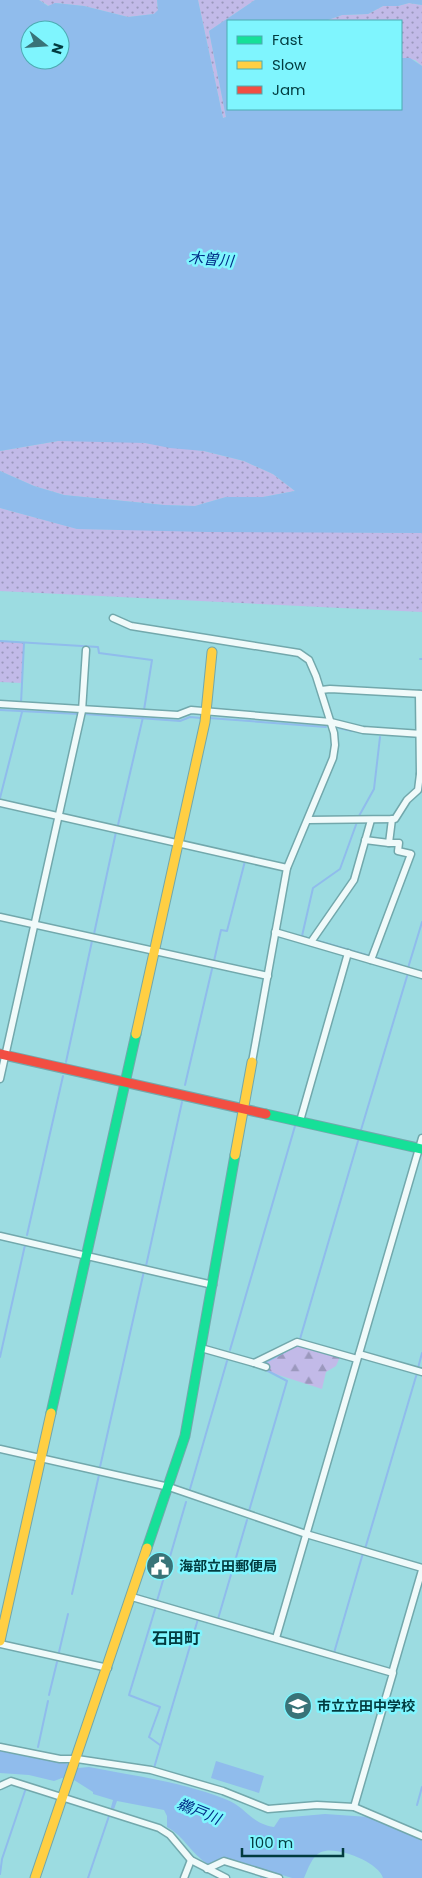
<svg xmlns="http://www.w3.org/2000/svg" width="422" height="1878" font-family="Poppins,'Noto Sans JP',sans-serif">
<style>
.grass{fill:url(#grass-dots)}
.forest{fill:url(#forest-firs)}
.water{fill:#90bcec;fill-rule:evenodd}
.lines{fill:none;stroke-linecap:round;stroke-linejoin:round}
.stream{stroke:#90bcec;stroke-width:2}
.street-casing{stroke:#72a8ac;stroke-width:9}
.fast-casing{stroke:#72a8ac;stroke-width:11}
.slow-casing{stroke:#72a8ac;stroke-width:11}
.jam-casing{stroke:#72a8ac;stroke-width:11}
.street{stroke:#f0fafa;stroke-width:6}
.fast{stroke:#16e098;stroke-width:9}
.slow{stroke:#ffcf43;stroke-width:9}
.jam{stroke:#f24e42;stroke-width:9}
.labels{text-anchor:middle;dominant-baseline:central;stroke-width:5;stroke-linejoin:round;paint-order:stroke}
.poi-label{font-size:14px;font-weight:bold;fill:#023b3f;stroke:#7ff5fe;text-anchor:start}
.water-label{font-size:15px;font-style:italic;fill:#002c87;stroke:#7ff5fe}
.quarter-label{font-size:16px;font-weight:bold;fill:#023b3f;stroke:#7ff5fe}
</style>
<defs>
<pattern id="grass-dots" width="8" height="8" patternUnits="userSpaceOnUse" patternTransform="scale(1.25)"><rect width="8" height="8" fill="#c2bae8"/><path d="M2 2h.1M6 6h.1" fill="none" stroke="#9b98bd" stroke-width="1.8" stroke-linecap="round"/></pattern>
<pattern id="forest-firs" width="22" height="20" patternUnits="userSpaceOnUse" patternTransform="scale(1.25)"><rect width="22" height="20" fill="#c2bae8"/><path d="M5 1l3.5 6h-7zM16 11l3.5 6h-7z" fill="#9b98bd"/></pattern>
</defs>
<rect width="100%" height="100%" fill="#9cdce1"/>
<g class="grass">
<polygon points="26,0 157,0 158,11 154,14 128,17 84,6 56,3 49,6 39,0"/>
<polygon points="198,0 255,0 209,31 226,117 223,118"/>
<polygon points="409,3 422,5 422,66 415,60 401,58 401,21 325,21 342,15 368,14 383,6 398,6"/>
<polygon points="123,440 204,451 244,461 273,474 295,491 263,497 226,497 195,506 164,505 64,495 34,486 0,471 0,451 58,441"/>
<polygon points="0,508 78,529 422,533 422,612 0,591"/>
<polygon points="0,641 24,643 22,683 0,682"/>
</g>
<polygon class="forest" points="299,1345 340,1357 336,1366 326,1372 322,1389 266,1371 270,1367 267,1362"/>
<g class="water">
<path d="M0,0H39L48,6L55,3L84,6L128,17L154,14L158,10L157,0H198L223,118L226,117L209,31L255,0H422V5L409,3L398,6H383L368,14L342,15L325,21H228V109H401V58H410L422,66V533L208,532L77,529L0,508V471L34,486L64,495L164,505L195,506L226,497H263L295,491L273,474L244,461L204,451L170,448L145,443L58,441L0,451ZM30,30H60V60H30Z"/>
<path d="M0,1751C16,1753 68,1761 78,1768L89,1767C135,1776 182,1782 225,1799C247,1807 249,1823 274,1827L280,1818L325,1814L369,1817L422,1840V1878H383C379,1862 336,1845 321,1852C312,1856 308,1869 304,1878H292L224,1857L209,1865C192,1855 184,1836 167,1827V1816L164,1810L117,1801L113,1812L110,1811L113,1800L93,1794V1792L74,1780L62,1778L54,1781L29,1775L0,1773Z"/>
<polygon points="216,1761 264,1776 259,1793 211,1778"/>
</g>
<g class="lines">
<g class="stream">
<polyline points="0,641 98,647 99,653 152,660 144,710"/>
<polyline points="420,659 422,659"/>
<polyline points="21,703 24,643"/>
<polyline points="0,710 79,714"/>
<polyline points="85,714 180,721 190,717 201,718"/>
<polyline points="209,718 326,727"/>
<polyline points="339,728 352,731"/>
<polyline points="407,736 418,737"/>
<polyline points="0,798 22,712"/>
<polyline points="359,816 374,789 380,737"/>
<polyline points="118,825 143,717"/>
<polyline points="94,934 116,832"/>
<polyline points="310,939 302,936 313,888 340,869 357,822"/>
<polyline points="315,940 370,956"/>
<polyline points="377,958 401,965"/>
<polyline points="214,961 221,930 227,931 245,861"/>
<polyline points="408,968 422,922"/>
<polyline points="66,1062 92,941"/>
<polyline points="185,1085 212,969"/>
<polyline points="361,1130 408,973"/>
<polyline points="27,1235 63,1076"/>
<polyline points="92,1254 146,1266 182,1102"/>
<polyline points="300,1339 358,1141"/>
<polyline points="230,1350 295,1126"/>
<polyline points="0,1357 25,1245"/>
<polyline points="266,1362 286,1351"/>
<polyline points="418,1368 422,1353"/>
<polyline points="100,1467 144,1271"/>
<polyline points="190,1489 227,1361"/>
<polyline points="249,1511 287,1381 266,1370"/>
<polyline points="365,1549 417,1373"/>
<polyline points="72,1594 99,1475"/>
<polyline points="157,1601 186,1502"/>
<polyline points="156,1606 129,1695 160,1707 149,1737 160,1745"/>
<polyline points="218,1619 247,1520"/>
<polyline points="59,1652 68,1614"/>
<polyline points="334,1653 363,1553"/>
<polyline points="49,1695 57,1662"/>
<polyline points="38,1747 48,1701"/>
<polyline points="154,1768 198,1619"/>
<polyline points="417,1805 422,1787"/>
<polyline points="0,1874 2,1859 26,1788"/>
<polyline points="88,1878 109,1816"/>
<polyline points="261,1878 261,1877"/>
</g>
<g class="street-casing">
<g id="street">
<polyline points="113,618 131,626 299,653 309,660 316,676 334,733 335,745 333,758 287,868 252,1062"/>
<polyline points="321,690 330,689 422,694"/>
<polyline points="419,694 420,774"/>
<polyline points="0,704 178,715 191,710 331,722 363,730 422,734"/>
<polyline points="0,803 287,868"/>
<polyline points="308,820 395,819 407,800 418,790 420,774 422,774"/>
<polyline points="365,840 389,843"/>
<polyline points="0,917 268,976"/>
<polyline points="275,932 422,975"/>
<polyline points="311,942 354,880 371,820"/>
<polyline points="371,960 411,854 398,851 399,843 389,843 392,819"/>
<polyline points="0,1079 82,711 86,650"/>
<polyline points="300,1121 348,953"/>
<polyline points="0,1236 213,1285"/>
<polyline points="201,1348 254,1363 297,1342 357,1359"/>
<polyline points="359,1354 422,1372"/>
<polyline points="254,1363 266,1367"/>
<polyline points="0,1449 169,1487 306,1534 422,1568"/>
<polyline points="132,1597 393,1673 354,1807"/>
<polyline points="276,1638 422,1138"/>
<polyline points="0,1644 108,1668"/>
<polyline points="392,1673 422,1570"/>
<polyline points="0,1747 60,1759 77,1759 151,1770 223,1791 268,1809 317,1805 354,1807 422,1836"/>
<polyline points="0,1786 11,1781 159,1828 170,1835 191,1860 226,1878"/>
<polyline points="207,1869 224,1861 279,1878"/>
<polyline points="184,1878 191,1860"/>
</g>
</g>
<g class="fast-casing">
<g id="fast">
<polyline points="266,1114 422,1149"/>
<polyline points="51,1413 136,1034"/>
<polyline points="147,1548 185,1436 235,1155"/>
</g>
</g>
<g class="slow-casing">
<g id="slow">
<polyline points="136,1034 205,722 212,652"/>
<polyline points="235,1155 252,1062"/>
<polyline points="0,1641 51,1413"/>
<polyline points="35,1878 147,1548"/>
</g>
</g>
<g class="jam-casing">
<polyline id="jam" points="0,1054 266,1114"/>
</g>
<use href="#street" class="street"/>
<use href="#fast" class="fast"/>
<use href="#slow" class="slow"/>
<use href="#jam" class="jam"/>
</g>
<defs>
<g id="civic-disc" transform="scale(1.4375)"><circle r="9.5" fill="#387378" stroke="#7ff5fe"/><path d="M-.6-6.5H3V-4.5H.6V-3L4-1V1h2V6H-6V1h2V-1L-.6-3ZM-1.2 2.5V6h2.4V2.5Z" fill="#fff"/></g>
<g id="school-disc" transform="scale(1.4375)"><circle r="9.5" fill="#387378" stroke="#7ff5fe"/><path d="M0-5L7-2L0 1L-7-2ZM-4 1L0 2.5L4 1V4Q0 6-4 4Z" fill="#fff"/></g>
</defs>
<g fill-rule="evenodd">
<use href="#civic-disc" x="160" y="1566"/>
<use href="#school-disc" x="298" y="1706"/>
</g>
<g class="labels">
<g class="poi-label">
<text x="179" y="1566">海部立田郵便局</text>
<text x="317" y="1706">市立立田中学校</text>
</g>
<g class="water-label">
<text transform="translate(211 259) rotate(5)">木曽川</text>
<text transform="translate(199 1811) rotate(22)">鵜戸川</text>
</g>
<g class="quarter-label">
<text x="176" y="1638">石田町</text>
</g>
</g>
<rect x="227" y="20" width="175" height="90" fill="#7ff5fe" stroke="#4dabb2"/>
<rect x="237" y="36" width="25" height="8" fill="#16e098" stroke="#4dabb2"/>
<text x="272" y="45" font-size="15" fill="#023b3f">Fast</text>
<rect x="237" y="61" width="25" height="8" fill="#ffcf43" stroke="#4dabb2"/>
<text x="272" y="70" font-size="15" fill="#023b3f">Slow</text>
<rect x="237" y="86" width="25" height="8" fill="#f24e42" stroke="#4dabb2"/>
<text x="272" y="95" font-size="15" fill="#023b3f">Jam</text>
<g transform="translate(45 45) rotate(107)"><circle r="24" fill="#7ff5fe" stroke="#4dabb2"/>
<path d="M0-4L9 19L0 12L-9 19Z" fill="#387378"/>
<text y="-8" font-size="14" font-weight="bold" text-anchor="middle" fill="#023b3f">N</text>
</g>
<path d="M242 1848v8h101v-8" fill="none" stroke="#023b3f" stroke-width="2.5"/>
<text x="250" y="1848" font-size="15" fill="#023b3f" stroke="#7ff5fe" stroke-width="4" paint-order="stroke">100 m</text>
</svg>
